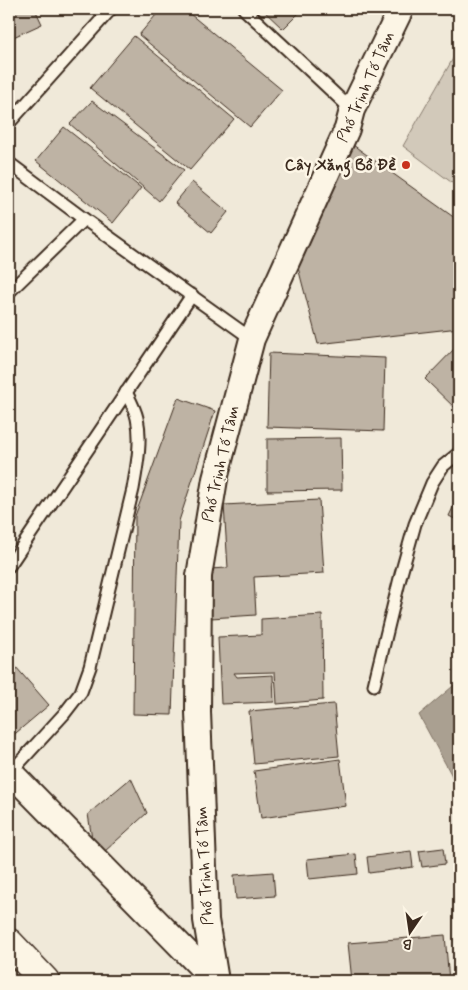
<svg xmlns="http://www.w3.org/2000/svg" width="468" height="990" font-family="Mynerve,sans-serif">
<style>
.green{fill:#d2c9ba;stroke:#867a6c}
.water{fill:#aaa091;stroke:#7e7163}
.building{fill:#beb3a4;stroke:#3b2a1e}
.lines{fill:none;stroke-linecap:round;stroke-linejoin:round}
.lane-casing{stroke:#3b2a1e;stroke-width:15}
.street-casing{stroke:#3b2a1e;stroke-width:28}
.primary-casing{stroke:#3b2a1e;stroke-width:31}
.lane{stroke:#fcf5e5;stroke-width:11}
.street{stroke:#fcf5e5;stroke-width:24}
.primary{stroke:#fcf5e5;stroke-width:28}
.poi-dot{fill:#c8321e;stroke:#fcf5e5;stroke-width:2}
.labels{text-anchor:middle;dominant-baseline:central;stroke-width:5;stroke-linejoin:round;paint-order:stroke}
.street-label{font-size:16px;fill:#3b2a1e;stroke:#fcf5e5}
.poi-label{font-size:16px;font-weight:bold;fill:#3b2a1e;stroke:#fcf5e5;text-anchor:end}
</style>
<rect width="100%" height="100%" fill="#f0e9d9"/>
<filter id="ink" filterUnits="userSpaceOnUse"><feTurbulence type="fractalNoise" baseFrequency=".02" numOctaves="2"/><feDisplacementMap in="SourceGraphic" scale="10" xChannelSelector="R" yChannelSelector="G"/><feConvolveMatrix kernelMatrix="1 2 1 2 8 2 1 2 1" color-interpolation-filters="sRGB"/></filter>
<g filter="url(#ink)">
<polygon class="green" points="459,48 459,188 403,146"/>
<polygon class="water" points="459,681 459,797 451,774 419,715"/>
<g class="building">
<polygon points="17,9 35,9 42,24 9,39 9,13"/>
<polygon points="161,9 184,9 282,90 250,127 139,35"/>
<polygon points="262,9 303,9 283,29"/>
<polygon points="134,36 234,119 190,170 90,88"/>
<polygon points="92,101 184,170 159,201 70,124"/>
<polygon points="64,127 141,188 113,223 36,161"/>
<polygon points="346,140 459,221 459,328 318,344 295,256"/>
<polygon points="192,182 228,212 211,233 175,203"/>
<polygon points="459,344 459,412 425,379"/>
<polygon points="269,353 385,358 383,431 267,427"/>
<polygon points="178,398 215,411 179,521 172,715 133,714 135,516"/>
<polygon points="341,438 342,490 267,491 267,439"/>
<polygon points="459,495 459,521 449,516"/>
<polygon points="319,500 324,573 254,577 256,615 211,618 208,569 228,568 224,505"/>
<polygon points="322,615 323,700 277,704 275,672 234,673 237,677 273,675 274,702 221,704 218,637 261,635 261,619"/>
<polygon points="9,659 49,705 10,738 9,737"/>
<polygon points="334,704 339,756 254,764 249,711"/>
<polygon points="340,759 346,806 261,818 254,771"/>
<polygon points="131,778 147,813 104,852 92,839 88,814"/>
<polygon points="443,848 445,864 422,867 419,851"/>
<polygon points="411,851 413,867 369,873 367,857"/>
<polygon points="356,854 358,874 309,879 307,859"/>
<polygon points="273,872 275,896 236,899 234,875"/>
<polygon points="445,935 449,981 352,981 348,943"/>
</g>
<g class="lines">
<g class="lane-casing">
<g id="lane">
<polyline points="244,9 352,110"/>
<polyline points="9,123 111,9"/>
<polyline points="9,163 84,219 252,339"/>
<polyline points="9,292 84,219"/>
<polyline points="9,566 192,295"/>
<polyline points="374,685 401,574 415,524 432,483 443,466 459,453"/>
<path d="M10,773L64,714L81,692L90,667L133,489C137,466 142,440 137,418C135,409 130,400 126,392"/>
</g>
</g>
<g class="street-casing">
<g id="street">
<polyline points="9,771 215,981"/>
<polyline points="216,981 206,920 198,712 199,576 215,479 252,339 347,129 352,110 401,9"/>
</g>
</g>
<g class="primary-casing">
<polyline id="primary" points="9,943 45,981"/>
</g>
<use href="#lane" class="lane"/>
<use href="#street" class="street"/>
<use href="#primary" class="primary"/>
</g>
</g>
<circle class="poi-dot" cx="406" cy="165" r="5"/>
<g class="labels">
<g class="street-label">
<text transform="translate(366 87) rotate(-66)">Phố Trịnh Tố Tâm</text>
<text transform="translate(221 464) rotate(-77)">Phố Trịnh Tố Tâm</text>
<text transform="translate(205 866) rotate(-93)">Phố Trịnh Tố Tâm</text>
</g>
<g class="poi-label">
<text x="396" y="165">Cây Xăng Bồ Đề</text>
</g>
</g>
<rect width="468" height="990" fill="none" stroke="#fcf5e5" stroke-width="30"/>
<rect x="15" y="15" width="438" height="960" fill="none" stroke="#3b2a1e" stroke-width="2" filter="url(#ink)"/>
<g transform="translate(410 932) rotate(193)" stroke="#fcf5e5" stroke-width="4" paint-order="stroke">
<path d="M0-4L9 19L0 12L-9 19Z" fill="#3b2a1e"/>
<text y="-8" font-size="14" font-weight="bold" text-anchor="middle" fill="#3b2a1e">B</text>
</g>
</svg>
